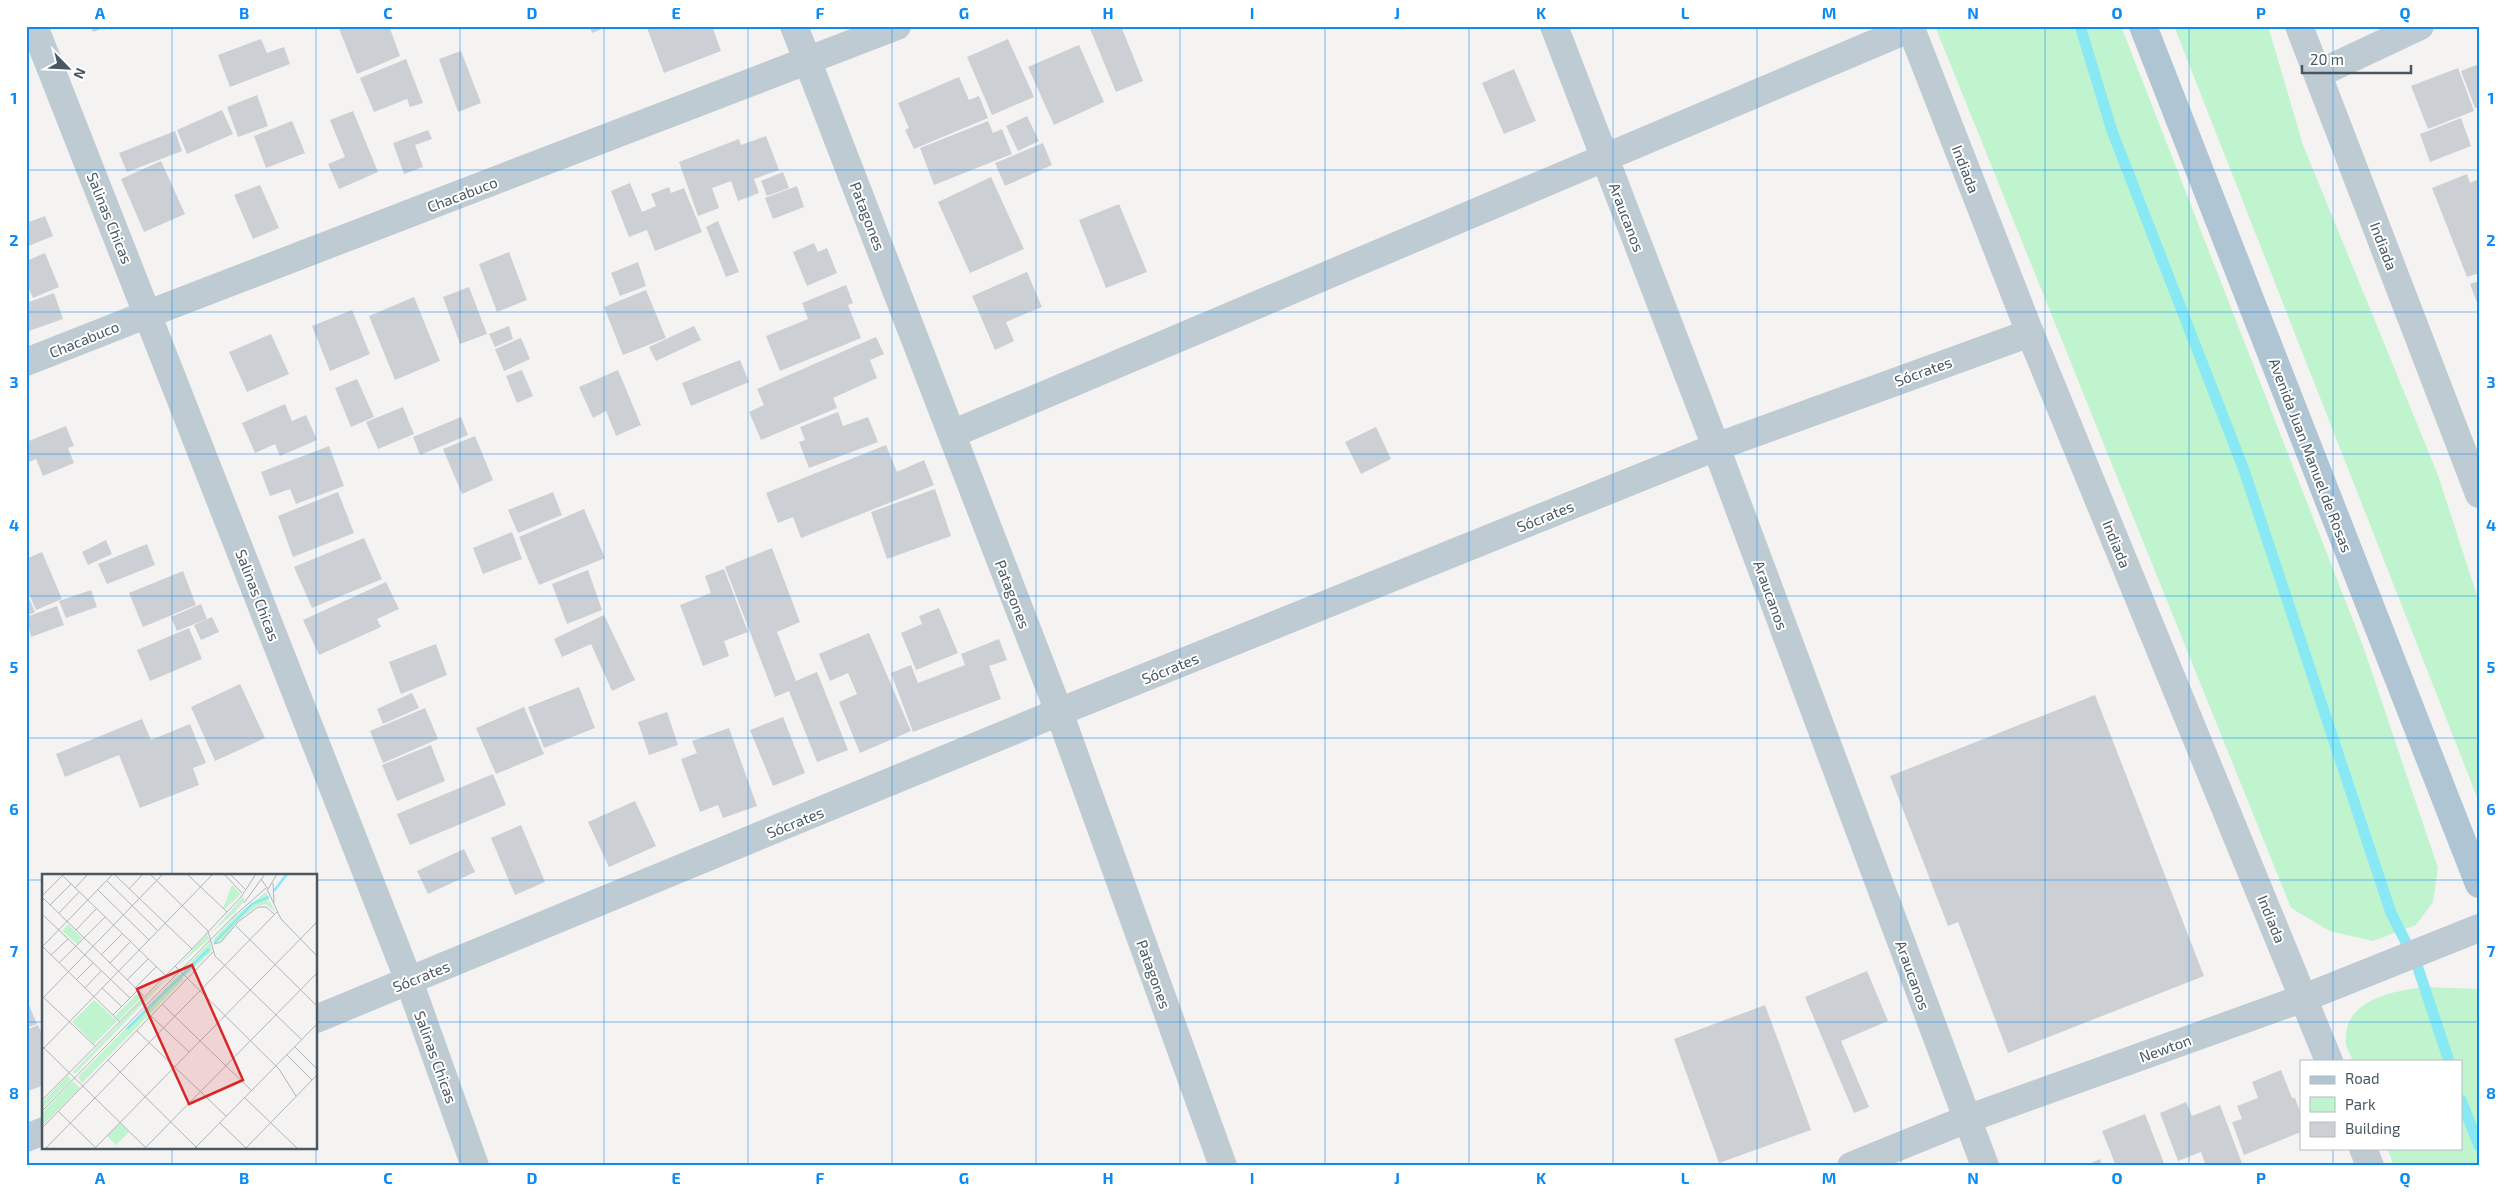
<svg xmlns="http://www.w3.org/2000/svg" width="2505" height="1192" font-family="'Exo 2',sans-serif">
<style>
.green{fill:#bff4ce}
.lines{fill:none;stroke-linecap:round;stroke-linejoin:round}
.stream{stroke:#88e9f4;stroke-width:11}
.building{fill:#ccd0d5}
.minor{stroke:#bfcbd3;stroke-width:28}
.primary{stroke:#b0c5d3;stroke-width:28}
.grid{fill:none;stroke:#0b8af6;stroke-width:1;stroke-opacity:0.55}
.labels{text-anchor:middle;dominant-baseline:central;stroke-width:4;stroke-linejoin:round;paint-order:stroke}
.street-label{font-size:15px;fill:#485862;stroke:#fff}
.inset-river{fill:none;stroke:#88e9f4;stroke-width:2.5}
.inset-road{fill:none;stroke:#b0b4b8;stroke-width:1}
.view{fill:#d62828;fill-opacity:0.15;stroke:#d62828;stroke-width:2.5}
.inset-edge{fill:none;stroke:#485862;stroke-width:2.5}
.neatline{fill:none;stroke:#0b8af6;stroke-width:2}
.grid-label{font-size:16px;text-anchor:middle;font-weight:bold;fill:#0b8af6}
</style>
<rect width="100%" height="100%" fill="#f5f2f2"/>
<g class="green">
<polygon points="1935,26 2121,26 2363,646 2438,868 2433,902 2416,925 2373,941 2330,931 2291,908"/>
<polygon points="2174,26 2268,26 2303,145 2438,475 2479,602 2479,802"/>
<path d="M2425,987L2479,989V1166H2394L2387,1148H2461V1061H2353C2351,1055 2346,1048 2346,1043C2342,1000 2393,991 2425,987Z"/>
</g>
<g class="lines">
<g class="stream">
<polyline points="2080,26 2112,131 2244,470 2391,913 2416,962 2449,1061"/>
<polyline points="2461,1100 2479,1146"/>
</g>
</g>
<g class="building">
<polygon points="91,26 109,26 93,32"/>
<polygon points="338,26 389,26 400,56 357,74"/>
<polygon points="589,26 609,26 592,33"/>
<polygon points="640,26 712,26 721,51 664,73 647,28 642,29"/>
<polygon points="1089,26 1121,26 1143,81 1116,92"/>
<polygon points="261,39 267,53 284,47 290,64 230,87 218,55"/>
<polygon points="1008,39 1034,97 992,115 967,57"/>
<polygon points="1079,45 1104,102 1054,125 1028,67"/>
<polygon points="461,51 481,103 458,112 439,59"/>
<polygon points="406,59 423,103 410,107 407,99 374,112 360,78"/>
<polygon points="2479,64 2479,107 2475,108 2461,71"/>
<polygon points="2458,68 2474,111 2428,129 2411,86"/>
<polygon points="1514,69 1536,121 1504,134 1482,83"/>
<polygon points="959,77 969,100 979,96 988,118 914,149 905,130 909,128 898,103"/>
<polygon points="257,95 268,126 238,137 227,107"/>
<polygon points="222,110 233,134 187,154 177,130"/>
<polygon points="353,111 378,172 339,189 328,164 345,157 330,120"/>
<polygon points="1027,116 1039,141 1018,151 1006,126"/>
<polygon points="2461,118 2471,146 2430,162 2420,134"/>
<polygon points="292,121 305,153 266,168 254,136"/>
<polygon points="988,121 993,133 1002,129 1012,154 934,185 920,148"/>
<polygon points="428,130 432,139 415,145 423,167 404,174 393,143"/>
<polygon points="175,131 182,151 127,172 119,153"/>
<polygon points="766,136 779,170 754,179 759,193 738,201 731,181 712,188 719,208 698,216 679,162 739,139 741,145"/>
<polygon points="1043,143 1052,165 1005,186 995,163"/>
<polygon points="161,161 185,214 144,232 121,179"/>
<polygon points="783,172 789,188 767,196 761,181"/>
<polygon points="2467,174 2470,183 2479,179 2479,273 2467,277 2432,188"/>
<polygon points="991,177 1024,249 970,273 938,202"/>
<polygon points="630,183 642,212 656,206 651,194 669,187 671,193 684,188 702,232 655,251 647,230 629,237 611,191"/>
<polygon points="260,185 279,228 253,239 234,195"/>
<polygon points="797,186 804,207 773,219 765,198"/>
<polygon points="1119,204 1147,272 1106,288 1079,220"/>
<polygon points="45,216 53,236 26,247 26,223"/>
<polygon points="718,221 739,272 726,277 706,227"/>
<polygon points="814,243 818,252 827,248 837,273 807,286 793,252"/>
<polygon points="509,252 527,300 497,312 479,264"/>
<polygon points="45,253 59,287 33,298 26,282 26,261"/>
<polygon points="638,262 646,286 620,296 611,273"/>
<polygon points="1027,272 1042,307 1006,322 1014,341 995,350 972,296"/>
<polygon points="2479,281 2479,308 2470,284"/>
<polygon points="846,285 853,303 848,305 861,338 780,371 766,336 808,319 802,303"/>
<polygon points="469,287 487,334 460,344 443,297"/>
<polygon points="646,290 666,338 623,355 604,307"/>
<polygon points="54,293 63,319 26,332 26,303"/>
<polygon points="414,297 440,361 395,380 369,316"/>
<polygon points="352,310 370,354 330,371 312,326"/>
<polygon points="509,326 513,339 495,347 489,334"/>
<polygon points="694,326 701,340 656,361 649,347"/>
<polygon points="271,334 289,374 247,392 229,352"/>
<polygon points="876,337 884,354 870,360 877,378 833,398 837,408 761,440 749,412 764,405 757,389"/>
<polygon points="521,338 530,359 504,371 495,349"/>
<polygon points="740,360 749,382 691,406 682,383"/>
<polygon points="522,370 533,396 517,403 506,376"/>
<polygon points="618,370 641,425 616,436 606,411 593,418 579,387"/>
<polygon points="357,379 374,417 351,427 335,388"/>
<polygon points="285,404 292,421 306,415 317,440 280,456 275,444 255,453 242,423"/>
<polygon points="403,407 414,434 378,449 366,422"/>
<polygon points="838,412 843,426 868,417 878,442 809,468 799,442 805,440 800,427"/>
<polygon points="461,417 468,435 420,455 413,437"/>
<polygon points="66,426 74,446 68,448 74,463 43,476 36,459 27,463 26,442"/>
<polygon points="1376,427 1391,459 1361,474 1345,442"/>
<polygon points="475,436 493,480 462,494 443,449"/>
<polygon points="886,445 897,472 924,460 934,485 801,538 793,517 778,523 766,493"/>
<polygon points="329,446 344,486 296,504 290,489 270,496 261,472"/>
<polygon points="935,489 951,536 887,559 871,512"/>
<polygon points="338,492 354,533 293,557 278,516"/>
<polygon points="553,492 562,515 518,533 508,510"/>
<polygon points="584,509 605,558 539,585 519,537"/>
<polygon points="512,532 522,559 483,574 473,548"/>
<polygon points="364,538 382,579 312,608 294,567"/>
<polygon points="106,540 112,554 88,565 82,552"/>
<polygon points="147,544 155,565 107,584 98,564"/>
<polygon points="772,548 800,622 777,632 796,681 817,672 848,750 817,762 789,691 775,697 725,567"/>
<polygon points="42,552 62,599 36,610 26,587 26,559"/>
<polygon points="724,569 748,632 724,641 729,656 703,666 680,605 711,593 705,576"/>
<polygon points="588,570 602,610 567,624 552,584"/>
<polygon points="183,571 196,605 143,627 129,593"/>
<polygon points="386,582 399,609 377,619 381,627 319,655 303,620"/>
<polygon points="91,590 97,607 66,618 59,601"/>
<polygon points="26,591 35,612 26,616"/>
<polygon points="201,604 207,619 177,631 171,617"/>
<polygon points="57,606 64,625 31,637 26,617"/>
<polygon points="939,608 958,653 916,670 901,633 922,624 919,616"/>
<polygon points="604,615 635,680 612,691 591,644 562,657 554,639"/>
<polygon points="212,617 219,632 201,640 194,625"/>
<polygon points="189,628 202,659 150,681 137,650"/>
<polygon points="869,633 911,731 860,753 839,702 857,694 848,673 830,681 819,654"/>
<polygon points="999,639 1007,660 989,666 1001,699 913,732 891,673 911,665 918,683 965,665 961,654"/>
<polygon points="436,644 447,675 401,694 389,662"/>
<polygon points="240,684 265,738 215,761 191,707"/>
<polygon points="579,687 595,728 544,748 528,707"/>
<polygon points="412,693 419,708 383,724 377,709"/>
<polygon points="2095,695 2204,976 2008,1053 1958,922 1948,926 1890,776"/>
<polygon points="524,707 544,754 496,774 476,728"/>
<polygon points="425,708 438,739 383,763 370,731"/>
<polygon points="667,712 678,745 649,755 638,722"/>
<polygon points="783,717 805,773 773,786 750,730"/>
<polygon points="142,719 151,740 190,724 206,763 193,768 199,785 140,808 119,755 65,777 56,754"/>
<polygon points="729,728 757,806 723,818 718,805 700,812 681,759 697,753 692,741"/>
<polygon points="431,745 445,781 397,801 382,765"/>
<polygon points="493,774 506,805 410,845 397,814"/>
<polygon points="635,801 656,846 609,867 588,822"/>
<polygon points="521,825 545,882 515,895 491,838"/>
<polygon points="464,849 475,872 428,894 417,871"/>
<polygon points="1867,971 1888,1021 1841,1041 1869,1107 1854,1113 1805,997"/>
<polygon points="26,998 37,1024 26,1028"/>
<polygon points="1765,1005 1811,1130 1719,1163 1674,1039"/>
<polygon points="38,1025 44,1039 44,1085 26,1092 26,1030"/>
<polygon points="2281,1070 2292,1098 2295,1098 2301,1114 2301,1132 2244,1155 2232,1122 2242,1119 2237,1106 2258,1098 2252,1082"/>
<polygon points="2186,1102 2192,1116 2220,1105 2243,1166 2206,1166 2201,1152 2178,1161 2160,1113"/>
<polygon points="2145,1114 2165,1166 2116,1166 2102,1131"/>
<polygon points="2100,1159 2102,1166 2084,1166"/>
</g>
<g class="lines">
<g class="minor">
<polyline points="34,26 409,981 475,1166"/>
<polyline points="794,26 1059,712 1223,1166"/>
<polyline points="1554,26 1716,447 1985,1166"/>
<polyline points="1910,26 2030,333 2329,1061"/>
<polyline points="2299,26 2479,494"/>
<polyline points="2318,74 2420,26"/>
<polyline points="26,362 148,314 897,26"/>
<polyline points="952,434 1911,28"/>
<polyline points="316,1019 1059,712 1716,447 2030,333"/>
<polyline points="26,1138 44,1131"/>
<polyline points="2363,1148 2370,1166"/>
<polyline points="1851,1166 1967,1119 2304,998 2479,928"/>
</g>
<polyline class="primary" points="2143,26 2479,884"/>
</g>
<path class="grid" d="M172,26V876M316,26V876M460,26V1166M604,26V1166M748,26V1166M892,26V1166M1036,26V1166M1180,26V1166M1325,26V1166M1469,26V1166M1613,26V1166M1757,26V1166M1901,26V1166M2045,26V1166M2189,26V1166M2333,26V1061M26,170H2479M26,312H2479M26,454H2479M26,596H2479M26,738H2479M26,880H44M316,880H2479M26,1022H44M316,1022H2479M172,1148V1166M316,1148V1166M2333,1148V1166"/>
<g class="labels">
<g class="street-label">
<text transform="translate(1966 169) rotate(69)">Indiada</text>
<text transform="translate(462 194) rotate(-21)">Chacabuco</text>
<text transform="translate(868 216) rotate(69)">Patagones</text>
<text transform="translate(1627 217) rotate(69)">Araucanos</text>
<text transform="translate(110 218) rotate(68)">Salinas Chicas</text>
<text transform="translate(2384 246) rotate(69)">Indiada</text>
<text transform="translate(84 339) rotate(-22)">Chacabuco</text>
<text transform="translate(1923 371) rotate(-20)">Sócrates</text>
<text transform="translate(2311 455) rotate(69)">Avenida Juan Manuel de Rosas</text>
<text transform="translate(1545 516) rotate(-22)">Sócrates</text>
<text transform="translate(2117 544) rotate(68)">Indiada</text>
<text transform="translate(1013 594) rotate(69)">Patagones</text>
<text transform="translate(258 595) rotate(69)">Salinas Chicas</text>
<text transform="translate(1771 595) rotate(70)">Araucanos</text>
<text transform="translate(1170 668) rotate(-22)">Sócrates</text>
<text transform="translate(795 822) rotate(-22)">Sócrates</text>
<text transform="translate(2272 919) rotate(68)">Indiada</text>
<text transform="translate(1154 974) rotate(70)">Patagones</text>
<text transform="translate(1913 975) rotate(70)">Araucanos</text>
<text transform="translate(421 976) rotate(-22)">Sócrates</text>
<text transform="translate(2165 1048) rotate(-20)">Newton</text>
<text transform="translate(436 1057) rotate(70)">Salinas Chicas</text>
</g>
</g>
<g transform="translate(42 874)">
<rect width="275" height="275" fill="#f5f2f2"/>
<path d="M190,11L199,20L183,35L181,34ZM224,18L227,26L225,30L228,27L233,38L224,30L215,32L196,47L181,66L173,69L172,65L191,44ZM201,23L203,26L192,39L169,59ZM26,50L40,64L35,70L20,57ZM165,60L167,65L135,93L136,92ZM168,68L170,77L144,101L141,96ZM134,95L34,199H30L96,130ZM137,100L141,102V106L40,209L36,203ZM96,119L100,123L77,146L73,142ZM52,126L75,147L52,170L30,148ZM26,201L29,206L0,235L2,226ZM31,207L38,214L0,252V239ZM78,249L87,258L74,271L65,262Z" fill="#bff4ce"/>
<path class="inset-river" d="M232,17L245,0M172,69L210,30L227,23M85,155L167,75"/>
<path class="inset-road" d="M19,0L123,101M72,0L150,75M108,0L166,57L173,82L260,166M145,0L185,38M182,0L200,19M188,0L203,15M219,5L226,15L235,0M65,7L115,56M231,9L232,29M33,14L46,0M87,15L101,0M225,15L239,45L275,82M56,16L107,66M0,22L20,2M0,23L102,122M202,29L223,0M8,31L29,10M17,39L37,18M0,40L88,124M194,52L275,132M34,56L54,35M172,70L179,68L196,48L216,33H224L232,40M0,72L78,148M0,73L71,0M9,81L26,65M59,81L80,60M17,89L63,43M68,89L88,68M133,92L237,195L254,222M34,106L51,89M85,106L106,85M43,114L59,97M60,114L80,133M93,114L114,93M0,122L53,172M0,125L121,0M120,130L210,217M71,141L96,116M109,142L147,178M94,156L184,242M0,172L105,275M253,173L275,195M0,176L171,0M245,181L270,206M66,186L156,275M203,224L256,275M0,226L150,75L199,23L214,0M0,237L190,44L224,14M16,237L53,273M178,249L204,274M0,254L172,77M3,275L235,38M52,275L275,48M102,275L275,99M152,275L275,150M203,275L275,201"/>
<path class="view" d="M150,91L201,206L147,230L95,115Z"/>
<rect width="275" height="275" class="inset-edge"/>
</g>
<rect width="2505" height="1192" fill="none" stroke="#ffffff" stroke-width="55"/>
<rect x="2300" y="1060" width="162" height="90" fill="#ffffff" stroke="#b6bcc0"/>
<rect x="2310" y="1076" width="25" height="8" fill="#b0c5d3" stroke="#b6bcc0"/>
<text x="2345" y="1084" font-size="15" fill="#485862">Road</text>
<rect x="2310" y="1097" width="25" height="15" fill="#bff4ce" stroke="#b6bcc0"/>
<text x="2345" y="1110" font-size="15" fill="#485862">Park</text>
<rect x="2310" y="1122" width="25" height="15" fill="#ccd0d5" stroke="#b6bcc0"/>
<text x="2345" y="1134" font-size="15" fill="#485862">Building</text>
<g transform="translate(68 68) rotate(114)" stroke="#ffffff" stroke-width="4" paint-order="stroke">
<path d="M0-4L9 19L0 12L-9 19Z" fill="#485862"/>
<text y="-8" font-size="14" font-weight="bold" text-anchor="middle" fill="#485862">N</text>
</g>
<path d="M2302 65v8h109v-8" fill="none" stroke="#485862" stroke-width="2.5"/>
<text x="2310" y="65" font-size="15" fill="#485862" stroke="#ffffff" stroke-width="4" paint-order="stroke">20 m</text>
<rect x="28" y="28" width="2450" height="1136" class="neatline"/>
<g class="grid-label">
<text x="100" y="19">A</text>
<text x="244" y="19">B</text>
<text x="388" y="19">C</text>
<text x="532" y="19">D</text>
<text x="676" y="19">E</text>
<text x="820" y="19">F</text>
<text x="964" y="19">G</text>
<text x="1108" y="19">H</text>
<text x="1252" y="19">I</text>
<text x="1397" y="19">J</text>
<text x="1541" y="19">K</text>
<text x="1685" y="19">L</text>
<text x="1829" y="19">M</text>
<text x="1973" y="19">N</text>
<text x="2117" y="19">O</text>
<text x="2261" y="19">P</text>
<text x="2405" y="19">Q</text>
<text x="14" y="104">1</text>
<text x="2491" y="104">1</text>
<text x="14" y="246">2</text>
<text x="2491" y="246">2</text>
<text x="14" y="388">3</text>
<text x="2491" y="388">3</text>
<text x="14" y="531">4</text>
<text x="2491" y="531">4</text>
<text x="14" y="673">5</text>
<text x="2491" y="673">5</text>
<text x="14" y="815">6</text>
<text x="2491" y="815">6</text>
<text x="14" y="957">7</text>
<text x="2491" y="957">7</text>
<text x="14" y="1099">8</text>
<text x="2491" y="1099">8</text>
<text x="100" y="1184">A</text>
<text x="244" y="1184">B</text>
<text x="388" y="1184">C</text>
<text x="532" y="1184">D</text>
<text x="676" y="1184">E</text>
<text x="820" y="1184">F</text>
<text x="964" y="1184">G</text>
<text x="1108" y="1184">H</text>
<text x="1252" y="1184">I</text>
<text x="1397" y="1184">J</text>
<text x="1541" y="1184">K</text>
<text x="1685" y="1184">L</text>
<text x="1829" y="1184">M</text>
<text x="1973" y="1184">N</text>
<text x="2117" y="1184">O</text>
<text x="2261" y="1184">P</text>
<text x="2405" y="1184">Q</text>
</g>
</svg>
